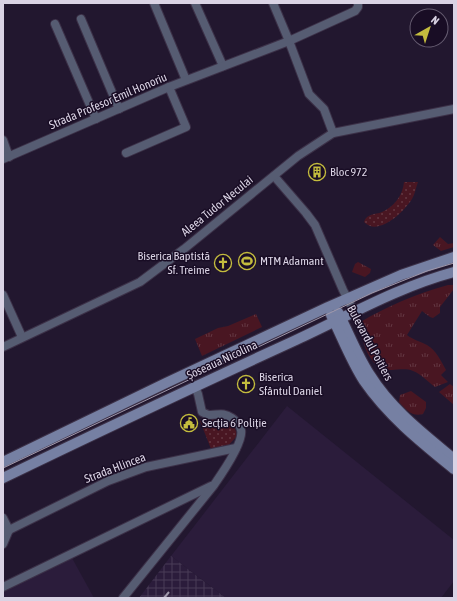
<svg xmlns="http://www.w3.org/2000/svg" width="457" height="601" font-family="'Asap Condensed',sans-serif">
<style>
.built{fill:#2b1c3b}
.industrial{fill:url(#industrial-grid)}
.grass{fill:url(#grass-tufts)}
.park{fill:url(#park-dots)}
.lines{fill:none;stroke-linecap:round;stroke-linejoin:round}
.minor-casing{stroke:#3c3148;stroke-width:10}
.secondary-casing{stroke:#3c3148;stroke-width:12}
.minor{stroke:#565c72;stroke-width:8}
.secondary{stroke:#7680a3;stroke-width:10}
.tram{stroke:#a098ab;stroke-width:1}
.rail{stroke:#a098ab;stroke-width:2;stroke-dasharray:8 4;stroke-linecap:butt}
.labels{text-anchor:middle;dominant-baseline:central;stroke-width:3;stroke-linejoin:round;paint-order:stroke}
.street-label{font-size:12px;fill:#dad3e4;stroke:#190d25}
.poi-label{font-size:12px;fill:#dad3e4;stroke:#190d25;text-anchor:start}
</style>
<defs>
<pattern id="industrial-grid" width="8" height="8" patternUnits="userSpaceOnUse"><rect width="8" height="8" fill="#2b1c3b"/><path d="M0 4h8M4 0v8" fill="none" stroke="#493c57"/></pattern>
<pattern id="grass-tufts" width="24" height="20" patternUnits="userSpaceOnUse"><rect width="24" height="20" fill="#491622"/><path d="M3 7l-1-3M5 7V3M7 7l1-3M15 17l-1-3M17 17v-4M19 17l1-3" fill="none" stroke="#633742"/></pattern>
<pattern id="park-dots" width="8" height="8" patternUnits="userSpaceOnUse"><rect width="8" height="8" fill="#491622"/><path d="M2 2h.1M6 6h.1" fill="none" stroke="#633742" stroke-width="1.8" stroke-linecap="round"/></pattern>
</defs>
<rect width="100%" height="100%" fill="#22172f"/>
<g class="built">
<polygon points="287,406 454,540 454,581 441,598 226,598 171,556"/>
<polygon points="72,558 94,598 3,598 3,591"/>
</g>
<polygon class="industrial" points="171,556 197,576 226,598 139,598"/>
<g class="grass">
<polygon points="440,237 448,244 454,243 454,247 441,251 433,245"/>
<polygon points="358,262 371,269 370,273 365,277 352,272 355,264"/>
<path d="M448,285H453L454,289L440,307V313L433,318L430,317L422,311L407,335C413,340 420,341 427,345C436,350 441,361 446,370L441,375L448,382L435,387C428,382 421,374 413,371C403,367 393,372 385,369C367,364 362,339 359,323C387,306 416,294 448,285Z"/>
<polygon points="256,314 262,327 202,356 195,339 218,328 228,326"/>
<polygon points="450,384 454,387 454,405 439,392"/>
<path d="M411,391L426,402V408L423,414C412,417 406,410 399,402L400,395Z"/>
</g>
<g class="park">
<path d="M404,182H418C416,187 415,194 412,199C404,212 378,237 364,222C367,213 375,215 382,212C394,207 403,195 404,182Z"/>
<path d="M208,419C222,420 235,419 237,436L227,447L211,449L200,421Z"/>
</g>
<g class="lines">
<g class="minor-casing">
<g id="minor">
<polyline points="154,3 186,80"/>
<polyline points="195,3 223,66"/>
<polyline points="273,3 289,41 309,94 324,109 333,133"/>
<polyline points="81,19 119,109"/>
<polyline points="55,24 96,119"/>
<polyline points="3,140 9,157"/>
<polyline points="126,153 186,127 169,87"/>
<polyline points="3,159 169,87 289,41 355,11 358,7 358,3"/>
<polyline points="274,176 306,213 315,225 343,290 354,311"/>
<polyline points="3,295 22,337"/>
<polyline points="3,347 140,282 184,249 298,156 333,133 454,109"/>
<polyline points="3,518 9,530 3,544"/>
<polyline points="3,533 108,481 146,467 236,448"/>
<polyline points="3,587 211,486"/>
<path d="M123,598L214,485C221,475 244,442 241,430C240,425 235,420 232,418C223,412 219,415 210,415C208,415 204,413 202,412L198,394L195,387"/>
</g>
</g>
<g class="secondary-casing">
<g id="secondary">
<path d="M338,312C349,333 357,355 370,375C391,409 424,434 454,459"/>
<path d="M331,315C342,337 351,361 364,381C388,416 422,443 454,469"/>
<polyline points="3,462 166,383 328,307 401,275 454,257"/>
<path d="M3,478C100,431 198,385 296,340C348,316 398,287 454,272"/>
</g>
</g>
<use href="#minor" class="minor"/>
<use href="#secondary" class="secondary"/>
<polyline class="tram" points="3,468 372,293 427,271 454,263"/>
<polyline class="rail" points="164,598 169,592"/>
</g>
<defs>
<g id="building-ring" transform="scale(0.9)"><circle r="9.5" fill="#190d25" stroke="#c4bc3e" stroke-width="1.5"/><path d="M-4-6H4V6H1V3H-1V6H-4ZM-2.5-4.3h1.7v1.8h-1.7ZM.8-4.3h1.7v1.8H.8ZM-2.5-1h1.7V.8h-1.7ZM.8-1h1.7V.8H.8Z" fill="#c4bc3e"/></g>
<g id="stadium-ring" transform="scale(0.9)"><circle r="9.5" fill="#190d25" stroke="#c4bc3e" stroke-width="1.5"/><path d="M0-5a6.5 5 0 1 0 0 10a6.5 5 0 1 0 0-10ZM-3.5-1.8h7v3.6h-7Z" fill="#c4bc3e"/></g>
<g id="church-ring" transform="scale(0.9)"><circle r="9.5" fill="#190d25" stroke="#c4bc3e" stroke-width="1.5"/><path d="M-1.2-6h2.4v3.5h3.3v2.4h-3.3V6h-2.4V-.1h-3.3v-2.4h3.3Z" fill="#c4bc3e"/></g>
<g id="civic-ring" transform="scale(0.9)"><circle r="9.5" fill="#190d25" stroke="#c4bc3e" stroke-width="1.5"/><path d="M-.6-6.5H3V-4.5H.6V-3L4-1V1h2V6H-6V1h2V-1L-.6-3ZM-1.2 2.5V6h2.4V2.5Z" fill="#c4bc3e"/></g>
</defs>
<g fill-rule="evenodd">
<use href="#building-ring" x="317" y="172"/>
<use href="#stadium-ring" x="247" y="261"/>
<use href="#church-ring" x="223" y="263"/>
<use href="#church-ring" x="246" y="384"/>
<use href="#civic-ring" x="189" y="423"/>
</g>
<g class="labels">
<g class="street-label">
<text transform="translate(108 101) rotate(-23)">Strada Profesor Emil Honoriu</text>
<text transform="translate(217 206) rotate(-39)">Aleea Tudor Neculai</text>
<text transform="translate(370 343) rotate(62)">Bulevardul Poitiers</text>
<text transform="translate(222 360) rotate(-25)">Șoseaua Nicolina</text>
<text transform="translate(115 468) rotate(-21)">Strada Hlincea</text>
</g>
<g class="poi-label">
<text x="330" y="172">Bloc 972</text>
<text x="210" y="256" text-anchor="end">Biserica Baptistă<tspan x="210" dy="14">Sf. Treime</tspan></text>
<text x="260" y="261">MTM Adamant</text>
<text x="259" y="377">Biserica<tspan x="259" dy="14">Sfântul Daniel</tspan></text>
<text x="202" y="423">Secția 6 Poliție</text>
</g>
</g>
<rect width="457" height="601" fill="none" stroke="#dad3e4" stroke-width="8"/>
<g transform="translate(429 28) rotate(39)"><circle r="19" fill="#190d25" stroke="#665c71"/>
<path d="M0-3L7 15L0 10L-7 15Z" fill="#c4bc3e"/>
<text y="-6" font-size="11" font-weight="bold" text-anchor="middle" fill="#dad3e4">N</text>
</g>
</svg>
